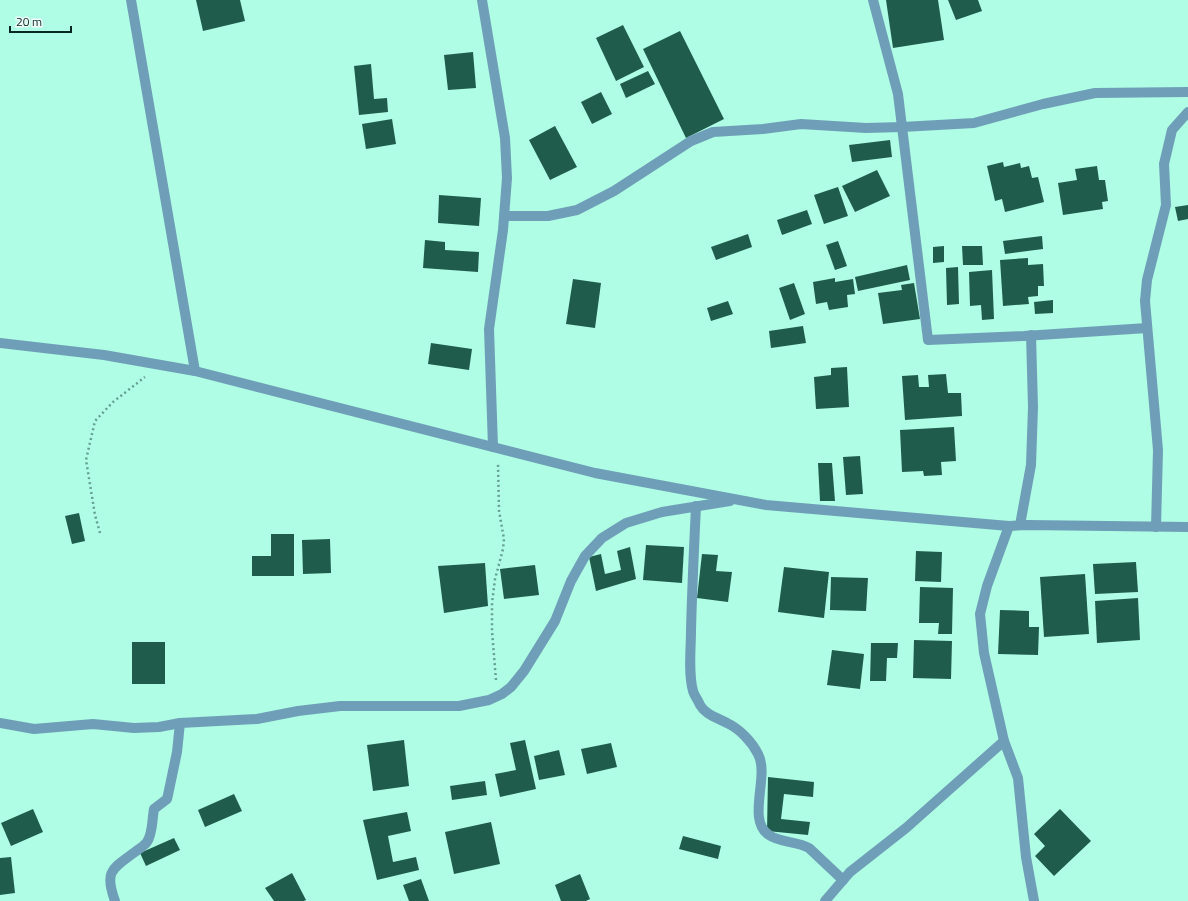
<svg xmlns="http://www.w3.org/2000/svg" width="1188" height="901" font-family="'Titillium Web',sans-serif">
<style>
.building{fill:#205c4c}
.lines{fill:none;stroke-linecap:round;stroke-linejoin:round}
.path{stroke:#65a08f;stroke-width:2.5;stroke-dasharray:2 3;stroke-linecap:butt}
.street{stroke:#6f9fb8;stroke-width:10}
</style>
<rect width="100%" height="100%" fill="#affde4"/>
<g class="building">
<polygon points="196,0 240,0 245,21 203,31"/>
<polygon points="886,0 938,0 944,40 893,48"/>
<polygon points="948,0 978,0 982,11 956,20"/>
<polygon points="623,25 644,67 616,81 596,38"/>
<polygon points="680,31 724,119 686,138 643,49"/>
<polygon points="473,52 476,88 448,90 444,55"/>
<polygon points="371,64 374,99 387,98 388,112 359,115 354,66"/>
<polygon points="648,71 655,84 626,98 620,84"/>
<polygon points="601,92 612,114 592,124 581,102"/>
<polygon points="392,119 396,144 366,149 362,124"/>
<polygon points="555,126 577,167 550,180 529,140"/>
<polygon points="890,140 892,157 852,162 849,145"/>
<polygon points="1003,162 1004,167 1020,163 1021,168 1029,166 1032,178 1038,177 1044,202 1005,212 1002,199 995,201 987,166"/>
<polygon points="1097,166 1099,180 1105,180 1108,201 1102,202 1103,209 1063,215 1058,183 1077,180 1075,169"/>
<polygon points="877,170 890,196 855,212 842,186"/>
<polygon points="838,187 848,216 824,224 814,195"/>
<polygon points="439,195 481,198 479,226 438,223"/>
<polygon points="1188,205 1188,219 1178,221 1175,207"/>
<polygon points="807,210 812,224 782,235 777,220"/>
<polygon points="748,234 752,247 716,260 711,247"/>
<polygon points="1042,236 1043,249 1005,254 1003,241"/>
<polygon points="425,240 445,242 445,250 479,252 478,272 423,268"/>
<polygon points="838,241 847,266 835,270 826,245"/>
<polygon points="944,246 944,262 933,263 933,247"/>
<polygon points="962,246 982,246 983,265 963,265"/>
<polygon points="1028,258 1028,265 1043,264 1044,286 1038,286 1038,296 1028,297 1029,304 1003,306 1000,260"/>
<polygon points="907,265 910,280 858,291 855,277"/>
<polygon points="958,267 959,304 947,305 946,268"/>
<polygon points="992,270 994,319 982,320 981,305 970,306 969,272"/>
<polygon points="835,278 835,282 853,279 855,294 847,295 848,307 829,310 827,302 816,304 813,282"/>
<polygon points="573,279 601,283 595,328 566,324"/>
<polygon points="794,283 805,314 790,320 779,288"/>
<polygon points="914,283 920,319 883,324 878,293 902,290 901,285"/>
<polygon points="1053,300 1053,313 1035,314 1034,302"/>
<polygon points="728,301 733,314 711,321 707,308"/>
<polygon points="803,326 806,343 771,348 769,331"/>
<polygon points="431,343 472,349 469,370 428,364"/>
<polygon points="847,367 849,407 816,409 814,377 831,375 831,368"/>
<polygon points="946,374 948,393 961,393 962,416 905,420 902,376 918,375 919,387 929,387 928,375"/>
<polygon points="954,427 956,461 941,462 942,475 924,476 923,471 902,472 900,430"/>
<polygon points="860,456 863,494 846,495 843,457"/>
<polygon points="818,463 832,463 835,501 820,501"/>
<polygon points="79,513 85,541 72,544 65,516"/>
<polygon points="271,534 294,534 294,576 252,576 252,556 271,556"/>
<polygon points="330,539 331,573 303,574 302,540"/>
<polygon points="646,545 684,547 682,583 643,580"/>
<polygon points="630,547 636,579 596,591 589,557 601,554 605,574 621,570 617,551"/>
<polygon points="916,551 942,552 941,582 915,581"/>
<polygon points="702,554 718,555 716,571 732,572 728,602 697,598"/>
<polygon points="1136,562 1138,592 1095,594 1093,564"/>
<polygon points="485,563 488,606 444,613 438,566"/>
<polygon points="535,565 539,595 504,599 500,569"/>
<polygon points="784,567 829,572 824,618 778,612"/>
<polygon points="1085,574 1089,634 1044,637 1040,577"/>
<polygon points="831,577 868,578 866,611 830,610"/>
<polygon points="920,587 953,588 952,634 938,634 939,623 919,623"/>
<polygon points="1138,598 1140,640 1097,643 1095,601"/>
<polygon points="1000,610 1029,611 1029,627 1039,627 1038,655 998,654"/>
<polygon points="914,640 952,641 951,679 913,678"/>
<rect x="132" y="642" width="33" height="42"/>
<polygon points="871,643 898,643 897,658 887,658 886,681 870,681"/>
<polygon points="832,650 864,654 860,689 827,685"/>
<polygon points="404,740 409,786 373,791 367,745"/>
<polygon points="525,740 536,789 500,797 495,774 516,770 510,743"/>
<polygon points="611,743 617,767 587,774 581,749"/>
<polygon points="559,750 565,775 539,780 534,756"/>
<polygon points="768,777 814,782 813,797 784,794 781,819 810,822 808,835 767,831"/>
<polygon points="485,781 487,795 452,800 450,786"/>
<polygon points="234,794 242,811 205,827 198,810"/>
<polygon points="33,809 43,832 11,846 1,823"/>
<polygon points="1060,809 1091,841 1054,876 1035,856 1045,846 1034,834"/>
<polygon points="407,812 411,831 388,836 393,862 416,857 419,870 377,880 363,820"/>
<polygon points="491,822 500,864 454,874 445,832"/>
<polygon points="683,836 721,846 718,859 679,849"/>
<polygon points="174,838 180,850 146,866 140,853"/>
<polygon points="11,857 15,893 0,895 0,858"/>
<polygon points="292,873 306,900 304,901 274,901 265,888"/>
<polygon points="580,874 590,899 586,901 561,901 555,885"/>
<polygon points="421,879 429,901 409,901 403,885"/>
</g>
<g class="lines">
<g class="path">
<polyline points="100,533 95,515 86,460 95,421 113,402 145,377"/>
<polyline points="496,680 492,631 492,603 495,579 503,549 504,539 499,511 498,463"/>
</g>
<g class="street">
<polyline points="131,0 195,371"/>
<polyline points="482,0 505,138 507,178 503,230 489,329 493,447"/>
<polyline points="873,0 898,94 928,340 1024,336 1147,328"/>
<polyline points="504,216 548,216 577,210 614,191 691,141 713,132 763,129 801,124 866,128 902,127 974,123 1043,104 1095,93 1188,92"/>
<polyline points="0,343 104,355 195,371 595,473 766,505 1009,526 1027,525 1188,527"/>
<path d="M696,506C694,548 692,589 691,631C691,650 688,672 693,691C694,695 698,700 700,705C706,715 716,717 727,723C740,729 752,742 758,754C770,776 746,820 769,835C780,843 797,841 809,848L843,880"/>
<polyline points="1020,525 1031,465 1033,407 1031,335"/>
<polyline points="1009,526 987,586 980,614 984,653 1004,741 1018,778 1026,857 1034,901"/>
<polyline points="1156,527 1158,450 1145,301 1147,280 1166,205 1164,164 1172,130 1188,112"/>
<polyline points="0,723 34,729 93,724 134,728 159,727 180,723 257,719 298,711 340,706 459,706 489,700 502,694 511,687 524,671 555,621 571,581 585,556 602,538 626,523 662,512 730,501"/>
<path d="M115,901C104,871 112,869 135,852C139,849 144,846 147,842C153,833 152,819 154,809L167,799L168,795L177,752L180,723"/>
<polyline points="825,901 850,872 906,828 1004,741"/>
</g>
</g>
<path d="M10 26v6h61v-6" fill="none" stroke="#05271f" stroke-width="2"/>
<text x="16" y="26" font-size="12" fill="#05271f" stroke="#edfcf6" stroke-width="3" paint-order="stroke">20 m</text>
</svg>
